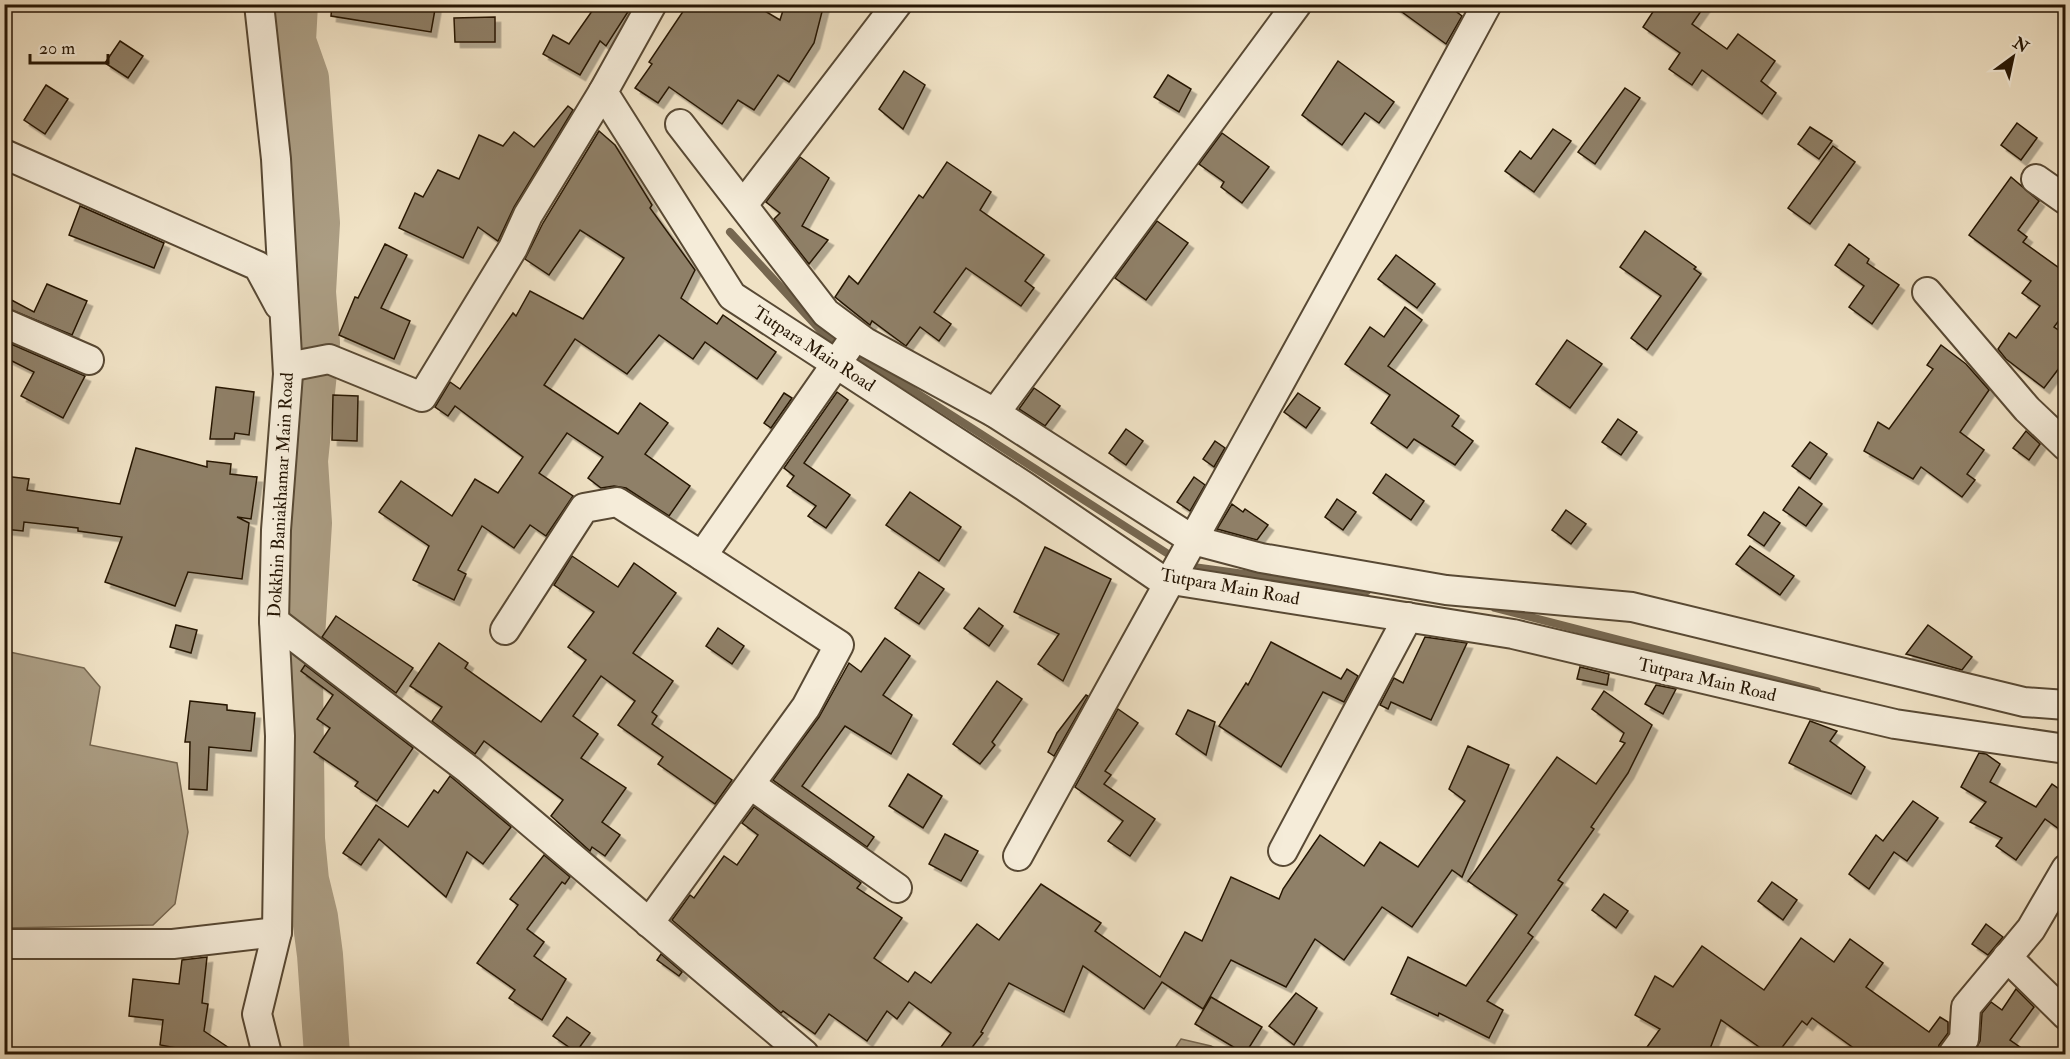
<svg xmlns="http://www.w3.org/2000/svg" width="2070" height="1059" font-family="'IM FELL Double Pica',serif">
<style>
.water{fill:#ab9d83;stroke:#766750;stroke-width:1.5}
.lines{fill:none;stroke-linecap:round;stroke-linejoin:round}
.stream{stroke:#766750;stroke-width:8}
.river{stroke:#ab9d83;stroke-width:46}
.building{fill:#8f8068;stroke:#261604;stroke-width:1.5;filter:url(#shadow)}
.minor-casing{stroke:#584934;stroke-width:32}
.minor{stroke:#f5ecd9;stroke-width:28}
.labels{text-anchor:middle;dominant-baseline:central;stroke-width:6;stroke-linejoin:round;paint-order:stroke}
.street-label{font-size:18px;fill:#261604;stroke:#f5ecd9}
</style>
<defs>
<filter id="shadow"><feDropShadow dx="5.5" dy="5.5" stdDeviation="0" flood-color="#0004"/></filter>
</defs>
<rect width="100%" height="100%" fill="#f0e2c5"/>
<filter id="stains"><feTurbulence type="fractalNoise" baseFrequency=".00333" numOctaves="4"/><feColorMatrix values="0 0 0 0 .2 0 0 0 0 .09 0 0 0 0 .02 0 0 0 .5 -.17"/></filter>
<radialGradient id="worn" r=".72"><stop offset=".6" stop-color="#630" stop-opacity="0"/><stop offset="1" stop-color="#630" stop-opacity=".3"/></radialGradient>
<g class="water">
<polygon points="5,651 84,668 100,687 90,745 177,763 188,832 175,904 153,925 5,928"/>
<polygon points="1181,1039 1211,1046 1226,1054 1171,1054"/>
</g>
<g class="lines">
<g class="stream">
<polyline points="730,232 823,333 842,345"/>
<polyline points="853,352 1176,559"/>
<polyline points="1186,566 1367,591"/>
<polyline points="1495,608 1817,691"/>
</g>
<polyline class="river" points="295,4 293,41 306,78 317,223 313,292 317,343 305,461 309,523 300,670 302,839 306,880 315,917 320,955 327,1054"/>
</g>
<g class="building">
<polygon points="332,4 436,4 431,32 331,16"/>
<polygon points="597,4 633,4 606,46 600,41 580,75 543,54 553,35 569,44"/>
<polygon points="688,4 753,4 780,20 785,4 824,4 814,43 789,82 778,75 754,110 738,100 722,124 669,87 658,103 635,88 652,64 649,62"/>
<polygon points="1391,4 1446,4 1462,16 1446,44"/>
<polygon points="1658,4 1706,4 1692,24 1727,49 1738,34 1775,61 1761,81 1776,93 1762,114 1702,70 1692,85 1669,69 1680,53 1643,27"/>
<polygon points="495,17 495,42 455,42 454,18"/>
<polygon points="120,41 143,56 128,78 105,63"/>
<polygon points="1338,61 1394,102 1379,123 1365,113 1342,145 1302,115"/>
<polygon points="904,71 925,85 903,129 879,109"/>
<polygon points="1168,75 1191,89 1179,112 1154,97"/>
<polygon points="46,85 68,99 45,134 24,120"/>
<polygon points="1625,88 1640,98 1595,164 1578,152"/>
<polygon points="568,106 573,110 514,207 498,241 478,227 463,258 399,228 415,193 423,197 438,170 459,179 479,135 503,146 514,132 534,147"/>
<polygon points="2017,123 2037,138 2021,160 2001,145"/>
<polygon points="1810,127 1832,141 1819,159 1798,144"/>
<polygon points="1553,129 1571,141 1534,192 1505,171 1520,151 1531,159"/>
<polygon points="599,131 615,145 652,205 650,208 695,270 681,298 717,324 723,315 776,352 757,379 705,342 693,359 659,335 627,374 575,339 544,385 618,434 640,403 668,423 645,454 690,486 669,516 626,488 614,486 601,488 588,478 603,457 567,433 539,473 573,496 546,536 530,525 514,548 482,526 458,570 466,574 454,600 413,580 429,546 379,512 401,481 452,516 475,479 498,493 523,457 455,406 448,416 435,407 450,382 460,389 513,313 516,316 530,291 583,319 624,258 580,230 549,275 525,259 543,223"/>
<polygon points="1222,133 1269,167 1242,203 1221,187 1224,182 1199,164"/>
<polygon points="1833,146 1855,162 1810,224 1788,208"/>
<polygon points="800,157 829,178 802,226 828,240 809,264 774,219 780,213 766,202"/>
<polygon points="947,162 991,192 980,210 1044,255 1025,281 1034,288 1021,306 966,268 934,312 951,324 939,341 920,327 906,346 872,321 870,325 835,297 849,276 858,284 919,195 923,198"/>
<polygon points="2011,177 2039,201 2018,230 2027,237 2023,242 2066,273 2066,311 2054,327 2066,335 2066,359 2044,388 2006,359 1998,349 2009,333 2016,338 2040,306 2022,293 2031,281 1969,235"/>
<polygon points="80,206 164,243 154,268 69,235"/>
<polygon points="1157,221 1188,243 1146,300 1115,278"/>
<polygon points="1645,231 1696,267 1694,269 1701,274 1647,350 1631,338 1661,296 1620,267"/>
<polygon points="385,244 407,255 381,308 410,321 394,359 339,335 355,297 358,298"/>
<polygon points="1849,244 1869,259 1867,263 1899,285 1872,324 1849,307 1864,286 1835,265"/>
<polygon points="1396,255 1435,284 1417,308 1378,279"/>
<polygon points="47,284 87,301 72,335 4,307 4,296 34,312"/>
<polygon points="1405,307 1422,320 1388,366 1459,416 1452,426 1473,441 1455,465 1414,439 1407,448 1371,423 1390,395 1345,364 1370,327 1384,337"/>
<polygon points="1567,340 1602,364 1570,408 1536,384"/>
<polygon points="4,341 85,376 63,418 21,396 34,372 4,357"/>
<polygon points="1941,345 1966,364 1989,390 1960,432 1984,450 1967,474 1975,480 1962,497 1921,467 1913,479 1864,451 1878,422 1889,429 1933,369 1927,365"/>
<polygon points="216,387 254,392 249,435 235,433 234,439 210,439"/>
<polygon points="1034,388 1060,406 1045,426 1019,409"/>
<polygon points="837,392 848,400 804,463 850,495 826,528 808,516 816,506 787,486 794,476 784,468"/>
<polygon points="784,393 792,398 771,428 764,423"/>
<polygon points="1298,393 1320,408 1306,428 1284,412"/>
<polygon points="333,395 358,396 357,441 332,440"/>
<polygon points="1618,419 1637,432 1621,455 1602,442"/>
<polygon points="1126,429 1143,441 1126,465 1109,453"/>
<polygon points="2026,431 2040,444 2029,460 2013,448"/>
<polygon points="1215,441 1225,448 1214,467 1203,459"/>
<polygon points="1810,442 1827,454 1810,479 1792,466"/>
<polygon points="136,448 207,467 207,461 231,464 230,474 257,477 251,519 237,517 249,523 242,579 188,572 175,606 105,582 122,537 78,531 78,528 24,522 23,531 4,529 4,476 29,479 27,490 120,504"/>
<polygon points="1386,474 1424,501 1411,520 1373,493"/>
<polygon points="1194,477 1205,485 1190,511 1177,502"/>
<polygon points="1799,487 1822,504 1806,526 1783,510"/>
<polygon points="910,492 961,527 939,561 886,525"/>
<polygon points="1337,499 1356,512 1343,530 1325,517"/>
<polygon points="1232,504 1243,512 1245,509 1268,525 1257,540 1217,529"/>
<polygon points="1566,510 1586,524 1571,544 1552,530"/>
<polygon points="1764,512 1780,523 1764,546 1748,535"/>
<polygon points="1750,546 1794,576 1780,595 1736,564"/>
<polygon points="1045,547 1111,579 1063,681 1038,664 1059,634 1014,612"/>
<polygon points="572,556 618,587 634,563 676,593 633,653 673,681 652,712 657,716 652,724 732,780 715,804 658,764 663,757 618,725 635,701 601,676 573,716 598,734 581,758 626,788 602,822 620,835 605,856 592,847 590,851 551,816 563,800 484,741 475,754 432,721 442,707 410,686 439,643 468,663 465,668 541,722 586,660 568,647 594,612 554,585"/>
<polygon points="919,572 944,589 919,624 895,608"/>
<polygon points="979,608 1003,626 989,646 964,628"/>
<polygon points="336,616 413,668 396,693 322,637"/>
<polygon points="176,625 197,630 191,653 170,647"/>
<polygon points="1928,625 1972,657 1962,670 1906,654"/>
<polygon points="718,628 744,646 732,664 706,646"/>
<polygon points="1425,637 1467,643 1431,720 1391,702 1388,709 1380,705 1394,678 1403,683"/>
<polygon points="885,638 910,656 883,695 912,715 891,754 845,726 802,786 874,837 867,847 773,780 819,717 849,663 861,672"/>
<polygon points="1271,642 1341,679 1347,669 1358,676 1344,702 1323,692 1281,767 1219,726 1246,683 1248,685"/>
<polygon points="305,665 413,748 377,801 355,786 358,782 314,752 330,728 317,719 333,695 301,671"/>
<polygon points="1580,667 1609,674 1607,685 1577,679"/>
<polygon points="997,681 1022,699 992,742 995,745 980,764 953,744"/>
<polygon points="1656,685 1676,689 1663,714 1645,704"/>
<polygon points="1604,691 1652,725 1628,773 1591,827 1594,829 1558,880 1563,883 1528,933 1533,937 1487,1001 1503,1010 1489,1038 1439,1013 1438,1016 1391,994 1408,957 1466,986 1517,915 1468,881 1557,757 1596,784 1625,743 1620,741 1624,733 1592,709"/>
<polygon points="1086,695 1088,696 1054,756 1048,752 1057,733"/>
<polygon points="190,701 227,705 227,710 255,713 251,751 209,747 207,790 189,789 190,742 185,742"/>
<polygon points="1118,709 1138,723 1105,771 1111,775 1104,784 1155,819 1130,856 1108,841 1123,821 1075,787"/>
<polygon points="1188,710 1215,722 1206,755 1176,734"/>
<polygon points="1810,721 1837,731 1830,741 1865,767 1851,794 1789,763"/>
<polygon points="1468,746 1509,765 1462,877 1452,870 1412,927 1382,907 1344,960 1315,939 1286,987 1231,960 1203,1009 1162,982 1144,1009 1083,966 1064,1012 1009,983 981,1032 983,1033 967,1054 936,1054 951,1033 909,1002 897,1019 887,1011 867,1041 829,1014 815,1034 783,1011 781,1013 672,920 690,895 694,898 724,856 737,865 758,835 742,823 754,807 861,883 857,888 902,918 874,958 908,982 915,972 931,983 977,924 999,940 1041,884 1101,923 1095,931 1160,977 1185,932 1202,941 1231,877 1279,899 1283,889 1320,835 1364,866 1380,842 1418,867 1465,801 1449,789"/>
<polygon points="1979,753 1986,754 2000,764 1990,782 2036,807 2052,784 2066,794 2066,834 2045,819 2016,860 1996,846 2002,838 1970,822 1986,802 1961,787"/>
<polygon points="908,774 942,796 923,828 889,806"/>
<polygon points="450,776 511,827 483,864 467,852 446,897 379,839 361,865 343,853 376,805 408,827 434,790 438,793"/>
<polygon points="1913,801 1938,818 1907,861 1894,852 1869,889 1849,874 1876,835 1883,841"/>
<polygon points="945,834 978,851 961,881 929,864"/>
<polygon points="544,855 570,877 565,884 562,882 527,929 544,942 534,956 566,979 542,1020 509,998 515,990 477,963 518,905 510,899"/>
<polygon points="1772,882 1797,900 1783,920 1758,901"/>
<polygon points="1604,894 1628,911 1616,928 1592,910"/>
<polygon points="1986,924 2003,937 1988,955 1972,944"/>
<polygon points="1801,938 1834,962 1850,939 1883,963 1866,987 1929,1032 1940,1017 1948,1022 1948,1033 1939,1045 1937,1054 1862,1054 1812,1018 1807,1025 1802,1021 1777,1054 1769,1054 1721,1020 1708,1054 1642,1054 1660,1029 1635,1015 1655,976 1673,987 1702,946 1764,990"/>
<polygon points="661,954 682,972 679,976 657,960"/>
<polygon points="207,957 202,1003 208,1004 204,1031 238,1054 209,1054 160,1045 163,1020 129,1016 133,979 179,984 182,960"/>
<polygon points="2016,989 2034,1007 2010,1040 2030,1054 1973,1054 1980,1041 1982,1013 1991,1002 2002,1010"/>
<polygon points="1296,993 1317,1008 1294,1045 1269,1026"/>
<polygon points="1211,997 1262,1027 1245,1054 1195,1024"/>
<polygon points="567,1017 590,1033 576,1052 553,1036"/>
</g>
<g class="lines">
<g class="minor-casing">
<g id="minor">
<polyline points="259,4 276,159 288,374 276,530 274,621 280,736 277,932 257,1014 267,1054"/>
<polyline points="652,4 603,92 732,296 1024,486 1159,578 1513,634 1895,724 2066,749"/>
<polyline points="680,124 826,313 865,342 995,413 1193,540 1261,558 1446,590 1632,607 2024,702 2066,705"/>
<polyline points="4,154 258,266 279,305"/>
<polyline points="2036,179 2066,200"/>
<polyline points="743,205 897,4"/>
<polyline points="1927,292 2027,409 2066,446"/>
<polyline points="4,323 89,360"/>
<polyline points="288,367 329,359 422,397 513,248 528,215 603,92"/>
<polyline points="995,413 1297,4"/>
<polyline points="274,621 469,770 804,1054"/>
<polyline points="505,630 584,508 617,502 702,556 848,347"/>
<polyline points="751,785 897,888"/>
<polyline points="1283,851 1408,617"/>
<path d="M1018,856C1174,572 1333,290 1487,4"/>
<polyline points="649,923 806,707 839,645 702,556"/>
<polyline points="4,944 173,944 277,932"/>
<polyline points="2007,957 2066,1015"/>
<polyline points="1953,1054 1964,1039 1966,1007 2031,929 2066,869"/>
</g>
</g>
<use href="#minor" class="minor"/>
</g>
<g class="labels">
<g class="street-label">
<text transform="translate(814 349) rotate(33)">Tutpara Main Road</text>
<text transform="translate(281 495) rotate(-87)">Dokkhin Baniakhamar Main Road</text>
<text transform="translate(1230 587) rotate(10)">Tutpara Main Road</text>
<text transform="translate(1707 680) rotate(13)">Tutpara Main Road</text>
</g>
</g>
<rect width="2070" height="1059" fill="none" stroke="#f0e2c5" stroke-width="24"/>
<rect x="6" y="6" width="2058" height="1047" fill="none" stroke="#261604" stroke-width="3"/>
<rect x="12" y="12" width="2046" height="1035" fill="none" stroke="#261604" stroke-width="1.5"/>
<g transform="translate(2013 57) rotate(33)" stroke="#f5ecd9" stroke-width="4.5" paint-order="stroke">
<path d="M0-4.5L10 22L0 15L-10 22Z" fill="#261604"/>
<text y="-9" font-size="16" font-weight="bold" text-anchor="middle" fill="#261604">N</text>
</g>
<path d="M30 54v9h78v-9" fill="none" stroke="#261604" stroke-width="3"/>
<text x="39" y="54" font-size="18" fill="#261604" stroke="#f5ecd9" stroke-width="4.5" paint-order="stroke">20 m</text>
<rect width="100%" height="100%" filter="url(#stains)"/>
<rect width="100%" height="100%" fill="url(#worn)"/>
</svg>
